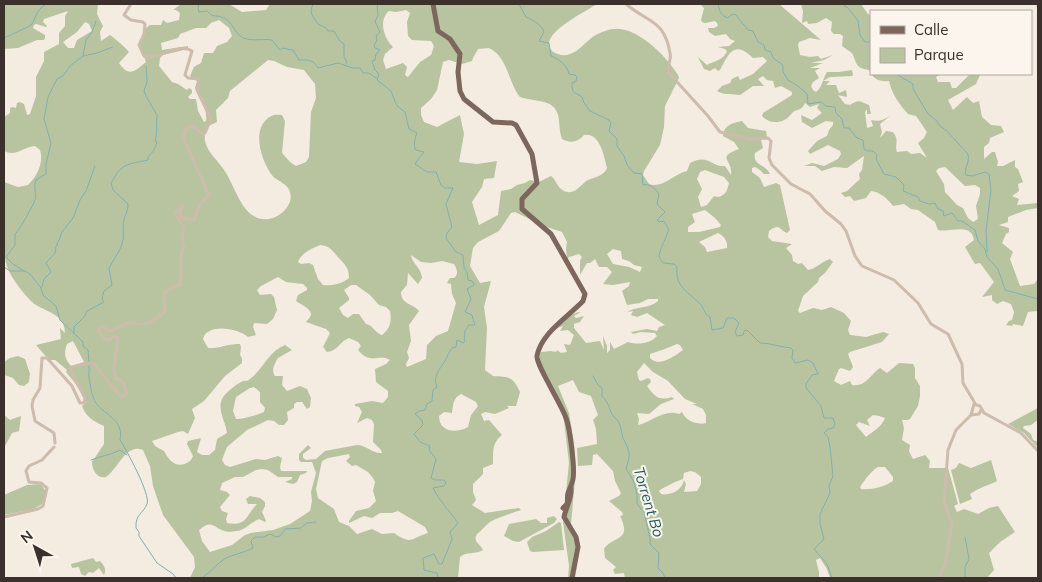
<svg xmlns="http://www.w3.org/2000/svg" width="1042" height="582" font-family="Mulish,sans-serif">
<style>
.green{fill:#b8c4a0;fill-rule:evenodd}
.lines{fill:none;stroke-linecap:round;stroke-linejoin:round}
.stream{stroke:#7fb0b2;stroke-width:1}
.minor{stroke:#cdbbac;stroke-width:3}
.major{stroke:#7d675c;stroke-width:5}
.labels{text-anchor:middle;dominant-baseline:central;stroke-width:4;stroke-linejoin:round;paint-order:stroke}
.water-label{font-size:15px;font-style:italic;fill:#1f5a5e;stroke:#fbf5ee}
</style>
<rect width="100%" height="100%" fill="#f4ebe1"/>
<g class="green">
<path d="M4,4H98L97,14L103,26L100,32L101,41L110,35C118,41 123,45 129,52L119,63C129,77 134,72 146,62L140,45L146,28L150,25H161L163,20L167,23L179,20L180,13L176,10H173L181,4H229L242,12L266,10L270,4H597C587,11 536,35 552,51C556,54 562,56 567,55C578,53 585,42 594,36C602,32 611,28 620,29C641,31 667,57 678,75L679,78L665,106L664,127L660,145L644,171L643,175L649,184C662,189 674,174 687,171L690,163C708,153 711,167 725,166L731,175C733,159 715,158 739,149L734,142L723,136C724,125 732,123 742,121L748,128L766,131L767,137L761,140L763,148L755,153C752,166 766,164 770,174H764L760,170L755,167L752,168V172L760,178L764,187L776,183L780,185L790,230L787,233C778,229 780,223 769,231L768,237L772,241L792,244L786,248L792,255L793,261L798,264L802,263L808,270C816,269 822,261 830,259L833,262L825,273L819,278L818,282L803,296L798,311L800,313L813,308L822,310L831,307L844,313L851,321L848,330L850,335L866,337L883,332L889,334L882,342L850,352L848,354L853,367L850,371L841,368L839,369L834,381L841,385L850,381L852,385C866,387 870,375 880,368L887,373L899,363L913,364L915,368V378L920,386V396L918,406L910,419L908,420H902L904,428L902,440L910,445L909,451L913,459L925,455L930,461L929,468H948L958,504L954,506L957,512L964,509L978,514L989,508L998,506L1015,532L1000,542L989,553L994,570L987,578H830L827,569L820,558L816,560L819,572V578H625L624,573L615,574L613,570L616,567L605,558L604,549C612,536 633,542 620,516L623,515L622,512L609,501L619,496L621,493L615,481L613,471L597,454L593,455L592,465L578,466L577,448L597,444L596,429L593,420L598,415L591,396L579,392L573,380L558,386L569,413L574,443L576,469L571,524L580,544L575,578H568L569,566L563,522L569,463L564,421L563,415L538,362L541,352L551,351L556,352L557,350L561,353L567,352L564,344L570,345L574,335L568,330L560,331L563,326L555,329C563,322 571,312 581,312L574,316L576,318L584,316L580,322L574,324V328L586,343L600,341L604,350L603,336L607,346V353L610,350V342L614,349L628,342C638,345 650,344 657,336L655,333L641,332L633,334L631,332L647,329L657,331L659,327L665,325L647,313L637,317L631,315L633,311L627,312C636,306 649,309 658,301V299H648L640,303L627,305L622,291L629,286L630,282L613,285L603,284L612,272L607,267H599L595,259L590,263H587L580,275V261L582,257L579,254L569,257L567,259L566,249L567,242L562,232L544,226L515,212L511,213L499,231L478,242L473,248L470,266L480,283L491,281L484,307L487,328L485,370L493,376C509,377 513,376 520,392L516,406H507L509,408L495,414L485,412L481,414L484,421L489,420L502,435C492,443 493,451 493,464L483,468V474L473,484V492L476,500L472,505L485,513L519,508L521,510C515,512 494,519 490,522C485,526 482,530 477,534C472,542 481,544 483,550C475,555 467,551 460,557L458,578H190L195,567L194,557L163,515L153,486L150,466L143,450C126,443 118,469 106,477C97,479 92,470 92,462L104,444V426C93,421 86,417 82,406L85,404L86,401L75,383L66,372L67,370L55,360H49L36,345L61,339L60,328L65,333C65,312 42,312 31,301C22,292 13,280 8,269C0,250 4,205 4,182L18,187L28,185C37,176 44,163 40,150L35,146C23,147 16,157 4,151V117L10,113V108L12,107L16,108L17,103L20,102L24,104L27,115L30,114L36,96V77L44,61V52L59,44V33L65,26V16L68,11L44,19L43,22L47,26L46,27L36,24L34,25L33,28L45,35V38L44,40H37L18,48L4,49ZM406,10L410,13L407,22L408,36L412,40L431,41L434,46L431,55L420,62L408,77L405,75L407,67L403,63L386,69L383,60L385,54L393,47C384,39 378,20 389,11L396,12ZM219,20L229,28L232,36L227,42L217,46L213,53H204L201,63L194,67L190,76L197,81L195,88C200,98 208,110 206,121L204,122L198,111L196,99H190L188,97L192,93V90L189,88L187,90L178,84L172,82L159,66L160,58L163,55L188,49V46L162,50L161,43L178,38L180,34L196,28H206L211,23ZM85,22L89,24L92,31L77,40L74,48H68L63,42L77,32ZM489,48C508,57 508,82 520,97C533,102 554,98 558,115C560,123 559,131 562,139C571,144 578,142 584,135C600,132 604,156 607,168C604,176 595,177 588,180C581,183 574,199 561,189C557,186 556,180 551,176L539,182L530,180L525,183L517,185L511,189L501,191L498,215L479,225L472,202L482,187L484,179L494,178L497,161L477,164L459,162L464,134L460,115L437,127L424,122L421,115V108L431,99L437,90L443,62L449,60L462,64L472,61L473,58L478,49ZM268,60L274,61L287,67L304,70L315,84L316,98L311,112L309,157L306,162L296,166L290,162L282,153L285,121L282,115C275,114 270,115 265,121C253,134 262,161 271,174C275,180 284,182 288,188C297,201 282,217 269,219C244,223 236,189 226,173C220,162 208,154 205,141C204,137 206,131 206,127L217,122L216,110L228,98L230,91ZM705,170L724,177L729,183C727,191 726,195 718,197L714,196L707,205L701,207L698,197L702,189L697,179L700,172ZM705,210L715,218L721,225L720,227L699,232H688V227L695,222L692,214ZM718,233C724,236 728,241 727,248L707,252L705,247L699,242ZM320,245C330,246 332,250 337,256C344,264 349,267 349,278C342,284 332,286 323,285L318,279L313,265L309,263L301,264L298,262C301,253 313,248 320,245ZM613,249L621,251L622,259L629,261L634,265L642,267L640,272L629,267L613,264L607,254ZM411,255L421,262L431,263L442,261L454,264C457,269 459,274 454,278H450L447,283L451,284L452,294L456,303L448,331L436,336L427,345L426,359L407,367L406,364L409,358L407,352L411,341L409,325L419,311C413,303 401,305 401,292L407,285L408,273L418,284L422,278C421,267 412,264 411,255ZM278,277L286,282L303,284L307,288V290L298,295L296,301C300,304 312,309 311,315C310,318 307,320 306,322L326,329L330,333L323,347L327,352C338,351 340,341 349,338L358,342L361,346L358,350C371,366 379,353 390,360L386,364L375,369L376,382L388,391V397L383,403L372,401L355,404V406L359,407L362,412L357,423L367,418L372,420L374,424L373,442L381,450L382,453C373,454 366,445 357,445L325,451L316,459L306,460L303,458V454L311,448L308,445L299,454V460L301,462H312L316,473L311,492L312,501L310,511L290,524L273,530L251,533L245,535L232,545L210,552L202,541L199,530C212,519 213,527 224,531C226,532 233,532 236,531C244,531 250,523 257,520L259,519L265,522L266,521L262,512L265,506V502L260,498L250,496L246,499L248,504H257C246,515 247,527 227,523L226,519L228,513L222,511L220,507L230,495L227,492L220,490L222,483L235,477H243L256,470L262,469L268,470L278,477H292V479L285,482L293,484L297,482L300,475L306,473L307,471H281L280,467L282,458L278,456L265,460L256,459L230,467L225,465L222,460L227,447L247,430L268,420L274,421L279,425H284L288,420L287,412L294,408V404L297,402H302L307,409L310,407L311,398L307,389L300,386L287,391L282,385L283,376H275C271,370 274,365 278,358L292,350L285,345C269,351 263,369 250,379C246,382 247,380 243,381C236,384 225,393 222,399C217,411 226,422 227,433L217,439L215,450L209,455H202L197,452L201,438L188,441L187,444L193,456L191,460C179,470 170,463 164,451L155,446L152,441L178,432L183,431L188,434L195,418L192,409L204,401L225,376L242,363V358L240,355L241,347L240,344C229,343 219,349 208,348L203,339C207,323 238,328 248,337L256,335L253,327L254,323L267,324L273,319L277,310L274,297L271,294L260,295L257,290L261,286ZM351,285H356L370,295L379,305L386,307L390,311C392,321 390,329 382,335C375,333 373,325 366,324L359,314H353L348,318L343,315L339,308L349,300V298L344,290ZM73,341L84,362L71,366C64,358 64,353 67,344ZM677,344L680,345L683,350C674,356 660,368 650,358V354C659,351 668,348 677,344ZM644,363L653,372L668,381L685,399L697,404H692L703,409L706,415V423C696,425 686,421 682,412L679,414C664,409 652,422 638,425L639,419L637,413L649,414L661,404L674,399L672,397C659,401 655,397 647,386L651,382L650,379L648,378L641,381L639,380L637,372ZM254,387L260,392V402L265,408L264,412C257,415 243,419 236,419L233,411L236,397L250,388ZM461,394L476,402L478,406L471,415L468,427C456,434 439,432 439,416L444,412L452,413C453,405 453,398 461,394ZM873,415L879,416L885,418C881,428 873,431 866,437L856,425L859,422L870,426L867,420ZM349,454L350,457L346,461L352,466L356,465L368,472L373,478L375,482L373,491L376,501L369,508L356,511L349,521V523L364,516L372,518L380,513H392L398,511L425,527L428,533C409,539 412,545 394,533L382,534L372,529L357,534L349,526L339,522L334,509L318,498L316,489L322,461L328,458ZM878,467H885L893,477V481C884,487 872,490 861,489L860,487C864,481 871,471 878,467ZM690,471L695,472L701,477V484L697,491L684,492L686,484L684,480C682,490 671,496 661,494L659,491C662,488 679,480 683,479L684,473Z"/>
<path d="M695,4H779L821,40L810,38L799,42L798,45L800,55L810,57L818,56L821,59L833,55L824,60L811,63H823L810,68H820L815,71L819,78L813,82L811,86L813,90L816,92C822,88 823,78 827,72H839L852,70L853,75L852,76L830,77L823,81H830L826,85H836L839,93L846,90L847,97L838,95L845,104L850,105C859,99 859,101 869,105L871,114H867V109L865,112L867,128L873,126L871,120C879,122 884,120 891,115L880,124L882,132L880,138L886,131L893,132C900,141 894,145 897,152L907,151L911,154L920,153L927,158L918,143L924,138L927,132L916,116L908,114C899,104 892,94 889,81C879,82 873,79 869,70C855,68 857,63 852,53L842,46L843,36L840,34H834L831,31L832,22L826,18L817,23L808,24L807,21L802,23L803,11L801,4H861L868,14L871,15V74H941L936,77L938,82H950L952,88H956L970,74L980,75L976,84L948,100L953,110L967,97L973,103L979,101L982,117L991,125L1001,126L1004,132L990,138L989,143L984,147V159L992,152H995L998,162L997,166H1003L1015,160V167L1018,169L1023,182L1018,184L1019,191L1012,196L1019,199L1017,205L1038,203V208L1026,210L1008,217V222L999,225L1009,228V232L1006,234L1002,243L1013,252L1010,259L1020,286L1034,284L1038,279V313L1037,311L1028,312L1023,326L1013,324L1012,326L1006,325L1009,321L1012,320L1014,312L1011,304L1003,301L997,304L992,300V295L982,297L994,282L980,263L975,264L965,247L974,240C971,222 950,233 938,230L935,222L918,210L911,209L904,204L893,206C889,200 879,191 871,191L866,198L854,201L850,196L845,197L841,193L847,191L860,179L859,174L862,170L864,156L847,168L834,167L822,171L815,166H804L812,163L824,166L838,159L841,154L840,151L828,145L810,154L808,151L817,141L827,136L829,130L833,125V122L826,121L812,128L802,122L801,115L812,120L822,113L817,108L819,104L810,107L805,103C801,111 800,108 793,112C790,115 788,119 784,120C777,124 767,122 762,116L763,113L792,95V92L781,86L775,88L773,81L767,80L763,76L758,79L764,86H753L740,95C733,94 723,95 717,91L722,86L730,83L732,79L738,76L740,80L753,74L767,61L763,57L753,58C734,40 729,53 720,70L718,71L715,68L710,71L704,69L698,57L707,65C714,61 724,60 727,51L725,49L718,47L729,46L735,41L730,39L726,34L715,36L709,32L708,28H714L718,26L717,23L715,21L705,23L702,22L701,20L704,8L701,5ZM945,167L965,186L975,185L980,188V194L976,206L978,219L973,222L968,218L963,208L957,205L945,192L944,184L936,171L939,168Z"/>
<polygon points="18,356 25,359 30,374 29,382 24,386 19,385 13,378 4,375 4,362 10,358"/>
<polygon points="1038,408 1038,420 1031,425 1024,426 1023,428 1031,434 1033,440 1038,442 1038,448 1024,433 1008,424"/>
<polygon points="4,415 10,420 21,416 19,431 12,433 4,448"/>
<path d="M991,460L997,481C987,486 980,487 970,494L972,499L960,504L951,470L956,468L959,463L971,468Z"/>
<polygon points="41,484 46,492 42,504 34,509 4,515 4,495 27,485"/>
<polygon points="554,516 557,519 554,523 519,542 513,541 504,536 509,524 536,519 541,523 547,523 547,518"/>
<polygon points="559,522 561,523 564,550 533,552 530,551 527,542 532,537 546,531"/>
<path d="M93,558L96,562L100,561C104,565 107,570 104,575L99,568L93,573L89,572L85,576L81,574L79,567L72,568L71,564Z"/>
</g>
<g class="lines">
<g class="stream">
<path d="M199,4L198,8L199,12L207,11C214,19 216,14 224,18C231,21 234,30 239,35C247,43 262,38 272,40L280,50L282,48L293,50L299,60C308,60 313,59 318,68L338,63L353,68H360L363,73H369L376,78"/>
<polyline points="313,4 311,10 312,15 318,24 326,28 328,31 334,31 339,40 344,44 344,57 347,62 346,64"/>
<path d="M377,4L378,15L375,22L380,32L376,36L377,40L374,46L375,48L380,50L376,54L375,60L372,61L375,70L379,74L377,80L391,91L397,106L405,112L409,129L417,133C415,138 413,146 416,150L424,152L419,158L415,164L427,172H436L441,185L445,188H453L446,204L452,227L447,233L446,238L456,252L463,255L464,268L467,272L468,280L472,281L474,285L467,289L471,299L465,312L472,315L475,325H469L465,331L464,343L457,340L456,347L452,348C449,352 448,355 446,359C441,368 432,376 437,387L433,390L432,401L427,404L425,410L419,411L415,414L422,420L423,425L414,434L420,442L430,446L429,450L436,459L431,478L435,480H444L446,483L444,486L433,488C440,502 449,510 458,523L450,532L452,539L442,564H439L434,554L423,558L424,570L437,573L438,578"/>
<path d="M519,4L526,17C533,20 542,25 544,32L539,41L549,43L551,56C559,59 567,65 569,74L575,75L577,77L576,81L572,83C572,95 574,91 582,97L584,103L590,111L609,120L611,123L609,131L617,139V146L624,156L627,165L634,173L642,174L643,185C649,183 656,189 659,194L657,204L665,212L657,220L659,222L664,221L669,230C668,232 659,253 659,255C659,258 662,261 663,263L674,264L677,267C675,288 689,292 701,305C705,310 704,314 710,317L712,330L723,328L727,318H734L739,323L735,332L737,336L743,335L744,331L747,330L760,343C771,343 780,347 791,348L793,350L792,358L795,363L808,360L813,363L818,374L812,375L806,384V388L821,406L824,418H833L835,424L833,428L828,429L824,433L828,437L830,447L833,476L829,486L830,493L820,514V524L824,539L814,549L827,564L832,578"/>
<path d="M718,4C720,12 720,15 728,18L731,15L735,14L748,30L753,31L758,42L764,45L765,50L771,52L773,58L783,65V72L788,80L798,86L807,94L808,104L821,102L826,106L835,107L836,113L842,119L844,128H849L857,138L863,140L864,149L868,151H873L877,155L876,159L884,174L896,177L904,185L903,191L918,197L920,201L929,204L935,203L938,209L943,211L944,216L952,213L958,221H962L975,230L978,241L985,249L987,257L998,269L1005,290L1038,299"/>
<polyline points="842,4 848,8 858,21 860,35 865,42 871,42"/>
<polyline points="1037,4 1038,14"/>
<path d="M4,38L30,26C37,19 34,11 46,4"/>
<polyline points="83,56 97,53 113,47"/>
<path d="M896,74L913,84V89L928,114L937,121L940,126L947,131L967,153C972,160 963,168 966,175L972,176L985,172L989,174L991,190L986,231L987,252"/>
<polyline points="4,267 10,271 25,271 30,274 41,288 43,295 56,306 60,320 83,342 83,346 88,350 89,362"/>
<path d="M24,271L13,264L6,257L15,245V234C19,231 34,204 35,200C37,193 33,187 36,180L46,174V164L51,143L44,119L48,97L57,79L63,76L70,66L83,56L86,40L92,32L96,21"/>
<polyline points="42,287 44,279 51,272 46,263 55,253 56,247 62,232 73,218 80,200 86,191 95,166"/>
<path d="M74,333V327L84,317L87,311L104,302L102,299L104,291L112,285L109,269C113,259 121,251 123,240C124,233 122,227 124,219C126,214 128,210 128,204L113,190L111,183C123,162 126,165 148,160V157C153,152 155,149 157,142L155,141C158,132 156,123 157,115L147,98L144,91L147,82L146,66"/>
<path d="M89,366C90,370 88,372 89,377C90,385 92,397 96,403C107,417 124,420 120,440C126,449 151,495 147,504C143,514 135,514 136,528L139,532V536L157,563L173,574L176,578"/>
<path d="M593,376L598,385L602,388V396C608,403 608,404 611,412C612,416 616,418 618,421C622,427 621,434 624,440C631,454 630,454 626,469C634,480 638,490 637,504L644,512L650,538V544L659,553L658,568L663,573L665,578"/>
<path d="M91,460C101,456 111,455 120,450L127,455"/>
<polyline points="965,537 969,559 965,567 965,578"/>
<path d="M202,578C211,572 216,564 226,558C234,554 244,553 253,548L251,541L255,537H264L270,534L276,537L280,536L285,529L301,528L307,523L316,522"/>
</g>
<g class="minor">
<path d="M626,4C648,23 664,19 670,53C672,60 667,65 668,72L708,116L720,132L749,139L768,138L771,141L769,158L772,165L791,184L810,194L825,211L841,224L846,231L855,256L862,266L894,280L918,303L931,324L948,334L962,364L963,383L976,405"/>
<polyline points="977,405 980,406 984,413 1021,433 1038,451"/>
<polyline points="971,415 979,414 981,410"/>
<path d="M55,443L54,433L35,421L32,406L33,400L40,388L42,358H47L72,386L80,403H84L85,398L70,369L72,367L91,363L94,364L120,396H125L127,393L123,382L115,378L114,368L118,338L115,336L108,340L104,339L98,330L99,328L102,326L110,331L128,323L147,324L164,313C168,303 157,296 171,288C174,287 176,286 179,285C185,272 176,259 184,248L182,241L184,228L175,213L182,205L183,207L180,212C180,219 188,220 194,220L200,204L209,195L184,140V132L188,127H195L201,133H205L211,119L197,90L200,79L188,78L185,75L192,51C178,42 157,61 144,56L139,45L144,34L145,24L143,22L131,20L124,15L131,4"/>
<polyline points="4,517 38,509 43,506 47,488 41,483 29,482 26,471 29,466 42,460 54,447"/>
<polyline points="939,578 945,564 952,524 944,502 948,450 956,430 971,415 974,404"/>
</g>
<g class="major">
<path d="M433,4L438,31L450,39L460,54L458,72L460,91L464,99L493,122L512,123L516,125L532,154L537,183L522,199V209L551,234L585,294L583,301C568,317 541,333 537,356C536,365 562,405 566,418C570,428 575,469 573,479C572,484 570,488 568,493C567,496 568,501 567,504L563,508"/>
<path d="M571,488C572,498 566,507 564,517L576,537L578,547L572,578"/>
</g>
</g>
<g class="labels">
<g class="water-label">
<text transform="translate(649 502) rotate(73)">Torrent Bo</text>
</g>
</g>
<rect width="1042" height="582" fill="none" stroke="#3b302b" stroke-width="10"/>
<rect x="870" y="10" width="162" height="65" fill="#fbf5ee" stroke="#aea6a0"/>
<rect x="880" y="26" width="25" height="8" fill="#7d675c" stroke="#aea6a0"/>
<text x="914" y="35" font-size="15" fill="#3b302b">Calle</text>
<rect x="880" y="48" width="25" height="15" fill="#b8c4a0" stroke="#aea6a0"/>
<text x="914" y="60" font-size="15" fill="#3b302b">Parque</text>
<g transform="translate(35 547) rotate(321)" stroke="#fbf5ee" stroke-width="4" paint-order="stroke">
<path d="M0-4L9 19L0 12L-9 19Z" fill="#3b302b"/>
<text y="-8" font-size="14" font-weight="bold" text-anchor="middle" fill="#3b302b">N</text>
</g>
</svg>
